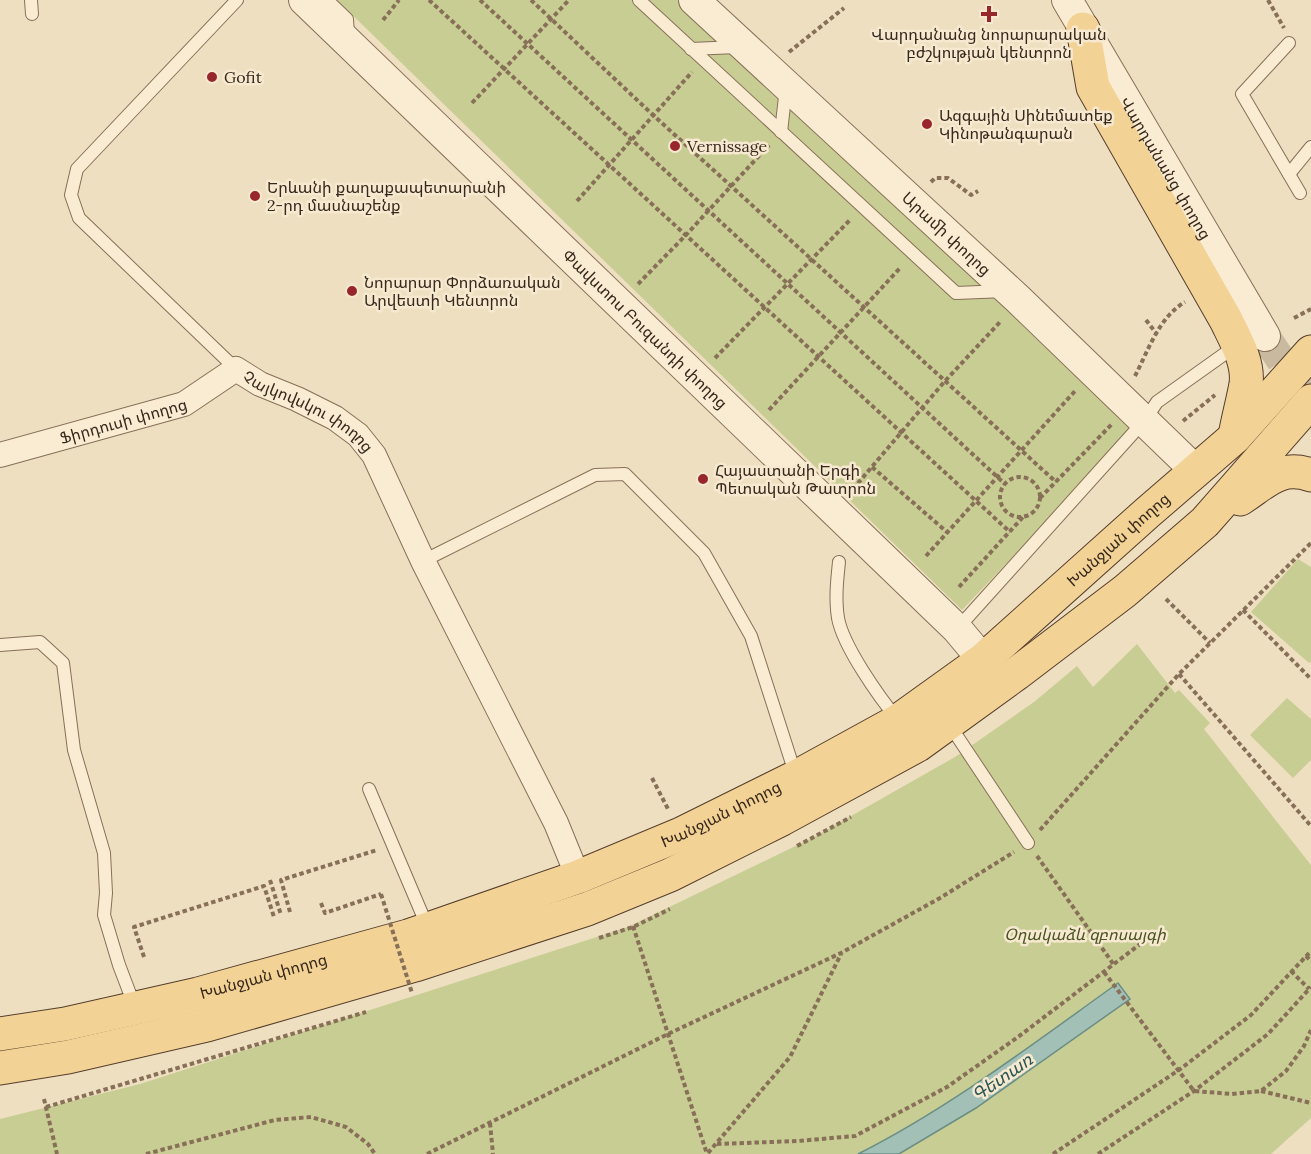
<svg xmlns="http://www.w3.org/2000/svg" width="1311" height="1154" font-family="Lora,'Noto Sans Armenian',serif">
<style>
.green{fill:#c8cd94}
.water{fill:#a3c0b7;stroke:#6a8e84;stroke-width:1.5}
.lines{fill:none;stroke-linecap:round;stroke-linejoin:round}
.tertiary-tunnel{stroke:#c9ba9f;stroke-width:30;stroke-dasharray:30 15;stroke-linecap:butt}
.service-casing{stroke:#886f58;stroke-width:14}
.minor-casing{stroke:#886f58;stroke-width:26}
.tertiary-casing{stroke:#886f58;stroke-width:32}
.primary-casing{stroke:#553e2c;stroke-width:35}
.path{stroke:#886f58;stroke-width:4;stroke-dasharray:4.5 3;stroke-linecap:butt}
.service{stroke:#f9ecd3;stroke-width:12}
.minor{stroke:#f9ecd3;stroke-width:24}
.tertiary{stroke:#f9ecd3;stroke-width:30}
.primary{stroke:#f3d296;stroke-width:33}
.path-bridge{stroke:#886f58;stroke-width:4;stroke-dasharray:4.5 3;stroke-linecap:butt}
.poi-dot{fill:#98272c;stroke:#f6e9d0;stroke-width:2}
.labels{text-anchor:middle;dominant-baseline:central;stroke-width:5;stroke-linejoin:round;paint-order:stroke}
.poi-label{font-size:16px;fill:#37281c;stroke:#f6e9d0;text-anchor:start}
.street-label{font-size:16px;fill:#37281c;stroke:#f6e9d0}
.park-label{font-size:16px;font-style:italic;fill:#495423;stroke:#f6e9d0}
.water-label{font-size:18px;font-style:italic;fill:#2b5753;stroke:#f6e9d0}
</style>
<rect width="100%" height="100%" fill="#eedfc0"/>
<g class="green">
<polygon points="337,0 680,0 1136,427 962,610"/>
<polygon points="1298,559 1311,567 1311,661 1309,663 1251,612"/>
<polygon points="1137,644 1175,693 1179,690 1210,723 1204,729 1311,865 1311,1118 1271,1154 0,1154 0,1119 140,1084 628,927 814,837 955,757 1034,702 1077,666 1093,687"/>
<polygon points="1287,698 1311,719 1311,760 1293,778 1250,735"/>
</g>
<path class="water" d="M1118,983L1130,999L976,1108L899,1154H858C951,1107 1034,1043 1118,983Z"/>
<g class="lines">
<polyline class="tertiary-tunnel" points="1265,336 1311,405"/>
<g class="service-casing">
<g id="service">
<polyline points="31,0 32,14"/>
<polyline points="327,0 347,19 348,35"/>
<polyline points="639,0 956,293 1005,291"/>
<polyline points="1289,43 1242,94 1300,193"/>
<polyline points="691,49 737,47"/>
<polyline points="781,132 786,88"/>
<polyline points="1289,174 1311,147"/>
<polyline points="236,369 79,218 71,195 77,169 237,0"/>
<polyline points="423,561 595,475 625,474 704,553 751,636 796,776"/>
<path d="M839,562C837,581 835,599 838,618C843,646 879,697 898,720"/>
<polyline points="957,629 1145,420 1157,402 1237,345"/>
<polyline points="0,645 40,642 63,663 74,750 104,853 106,893 104,915 119,965 135,1007"/>
<polyline points="949,724 1028,843"/>
<polyline points="369,789 428,928"/>
</g>
</g>
<g class="minor-casing">
<g id="minor">
<path id="s1" d="M0,455L184,404L236,369L260,384L297,399L335,418L358,435L374,455L423,561L556,823L578,877"/>
</g>
</g>
<g class="tertiary-casing">
<g id="tertiary">
<path id="s2" d="M304,0L957,629L983,660"/>
<path id="s3" d="M694,0L1019,300L1196,471"/>
<path id="s4" d="M1067,0L1265,336"/>
</g>
</g>
<g class="primary-casing">
<g id="primary">
<path d="M1083,29L1093,87L1226,320C1235,339 1249,362 1246,384C1243,401 1238,419 1235,436"/>
<path d="M1240,499C1265,483 1280,464 1311,475"/>
<path id="s5" d="M0,1034L65,1024L198,994L408,936L578,877L681,834L796,777L898,721L983,660L1147,513L1235,437L1311,352"/>
<polyline points="0,1068 68,1057 207,1025 415,965 587,909 670,875 782,819 918,745 1016,674 1125,591 1205,522 1311,401"/>
</g>
</g>
<g class="path">
<polyline points="429,0 1010,532"/>
<polyline points="480,0 1005,484"/>
<polyline points="531,0 653,115 1056,482"/>
<polyline points="1268,0 1284,28"/>
<polyline points="383,20 399,0"/>
<polyline points="789,52 844,8"/>
<polyline points="472,103 569,0"/>
<polyline points="931,182 935,178 948,178 971,195 978,191"/>
<polyline points="577,201 692,72"/>
<polyline points="638,284 686,235 769,145"/>
<polyline points="1294,318 1311,309"/>
<polyline points="1146,320 1156,333"/>
<polyline points="715,358 850,220"/>
<path d="M1135,376C1148,351 1159,317 1185,302"/>
<polyline points="769,410 901,267"/>
<polyline points="1183,421 1215,395"/>
<polyline points="872,467 947,532"/>
<circle cx="1020" cy="497" r="20"/>
<polyline points="853,489 945,381 1001,321"/>
<polyline points="1040,498 1112,424"/>
<polyline points="926,556 1075,391"/>
<polyline points="959,587 1023,517"/>
<polyline points="1166,599 1210,643"/>
<polyline points="1243,610 1311,679"/>
<polyline points="1179,674 1311,826"/>
<polyline points="652,778 668,809"/>
<polyline points="1040,830 1179,674 1311,543"/>
<polyline points="797,846 851,817"/>
<polyline points="1037,856 1114,965"/>
<polyline points="270,880 281,915"/>
<polyline points="321,903 325,913 381,894"/>
<polyline points="290,912 281,880 377,850"/>
<polyline points="633,926 707,1154"/>
<polyline points="599,938 633,927 670,909"/>
<polyline points="1306,956 1311,961"/>
<polyline points="144,957 134,927 264,886 274,917"/>
<polyline points="1291,971 1309,989"/>
<polyline points="1104,972 1194,1091 1232,1094 1261,1091 1286,1071 1304,1046 1311,1030"/>
<polyline points="1261,1091 1311,1103"/>
<polyline points="44,1099 57,1154"/>
<polyline points="46,1107 366,1012"/>
<polyline points="490,1123 493,1154"/>
<polyline points="717,1144 798,1141 855,1136 947,1087 1018,1037 1156,932"/>
<polyline points="708,1153 790,1057 841,954"/>
<polyline points="146,1154 275,1120 311,1117 346,1127 368,1144 375,1154"/>
<polyline points="427,1154 670,1033 841,953 940,898 1014,852"/>
<polyline points="1053,1154 1179,1070 1251,1015 1311,951"/>
<polyline points="1098,1154 1194,1091 1268,1034 1311,987"/>
</g>
<use href="#service" class="service"/>
<use href="#minor" class="minor"/>
<use href="#tertiary" class="tertiary"/>
<use href="#primary" class="primary"/>
<polyline class="path-bridge" points="381,894 412,993"/>
</g>
<g class="poi-dot">
<path d="M986 5h6v6h6v6h-6v6h-6v-6h-6v-6h6z"/>
<circle cx="212" cy="77" r="6"/>
<circle cx="927" cy="124" r="6"/>
<circle cx="675" cy="146" r="6"/>
<circle cx="255" cy="196" r="6"/>
<circle cx="352" cy="291" r="6"/>
<circle cx="703" cy="479" r="6"/>
</g>
<g class="labels">
<g class="poi-label">
<text x="989" y="34" text-anchor="middle">Վարդանանց նորարարական<tspan x="989" dy="18">բժշկության կենտրոն</tspan></text>
<text x="224" y="77">Gofit</text>
<text x="939" y="115">Ազգային Սինեմատեք<tspan x="939" dy="18">Կինոթանգարան</tspan></text>
<text x="687" y="146">Vernissage</text>
<text x="267" y="187">Երևանի քաղաքապետարանի<tspan x="267" dy="18">2-րդ մասնաշենք</tspan></text>
<text x="364" y="282">Նորարար Փորձառական<tspan x="364" dy="18">Արվեստի Կենտրոն</tspan></text>
<text x="715" y="470">Հայաստանի Երգի<tspan x="715" dy="18">Պետական Թատրոն</tspan></text>
</g>
<g class="street-label">
<text stroke="none"><textPath href="#s4" startOffset="195">Վարդանանց փողոց</textPath></text>
<text stroke="none"><textPath href="#s3" startOffset="344">Արամի փողոց</textPath></text>
<text stroke="none"><textPath href="#s2" startOffset="474">Փավստոս Բուզանդի փողոց</textPath></text>
<text stroke="none"><textPath href="#s1" startOffset="338">Չայկովսկու փողոց</textPath></text>
<text stroke="none"><textPath href="#s1" startOffset="128">Ֆիրդուսի փողոց</textPath></text>
<text stroke="none"><textPath href="#s5" startOffset="1242">Խանջյան փողոց</textPath></text>
<text stroke="none"><textPath href="#s5" startOffset="756">Խանջյան փողոց</textPath></text>
<text stroke="none"><textPath href="#s5" startOffset="270">Խանջյան փողոց</textPath></text>
</g>
<g class="park-label">
<text x="1085" y="934">Օղակաձև զբոսայգի</text>
</g>
<g class="water-label">
<text transform="translate(1002 1077) rotate(-35)">Գետառ</text>
</g>
</g>
</svg>
